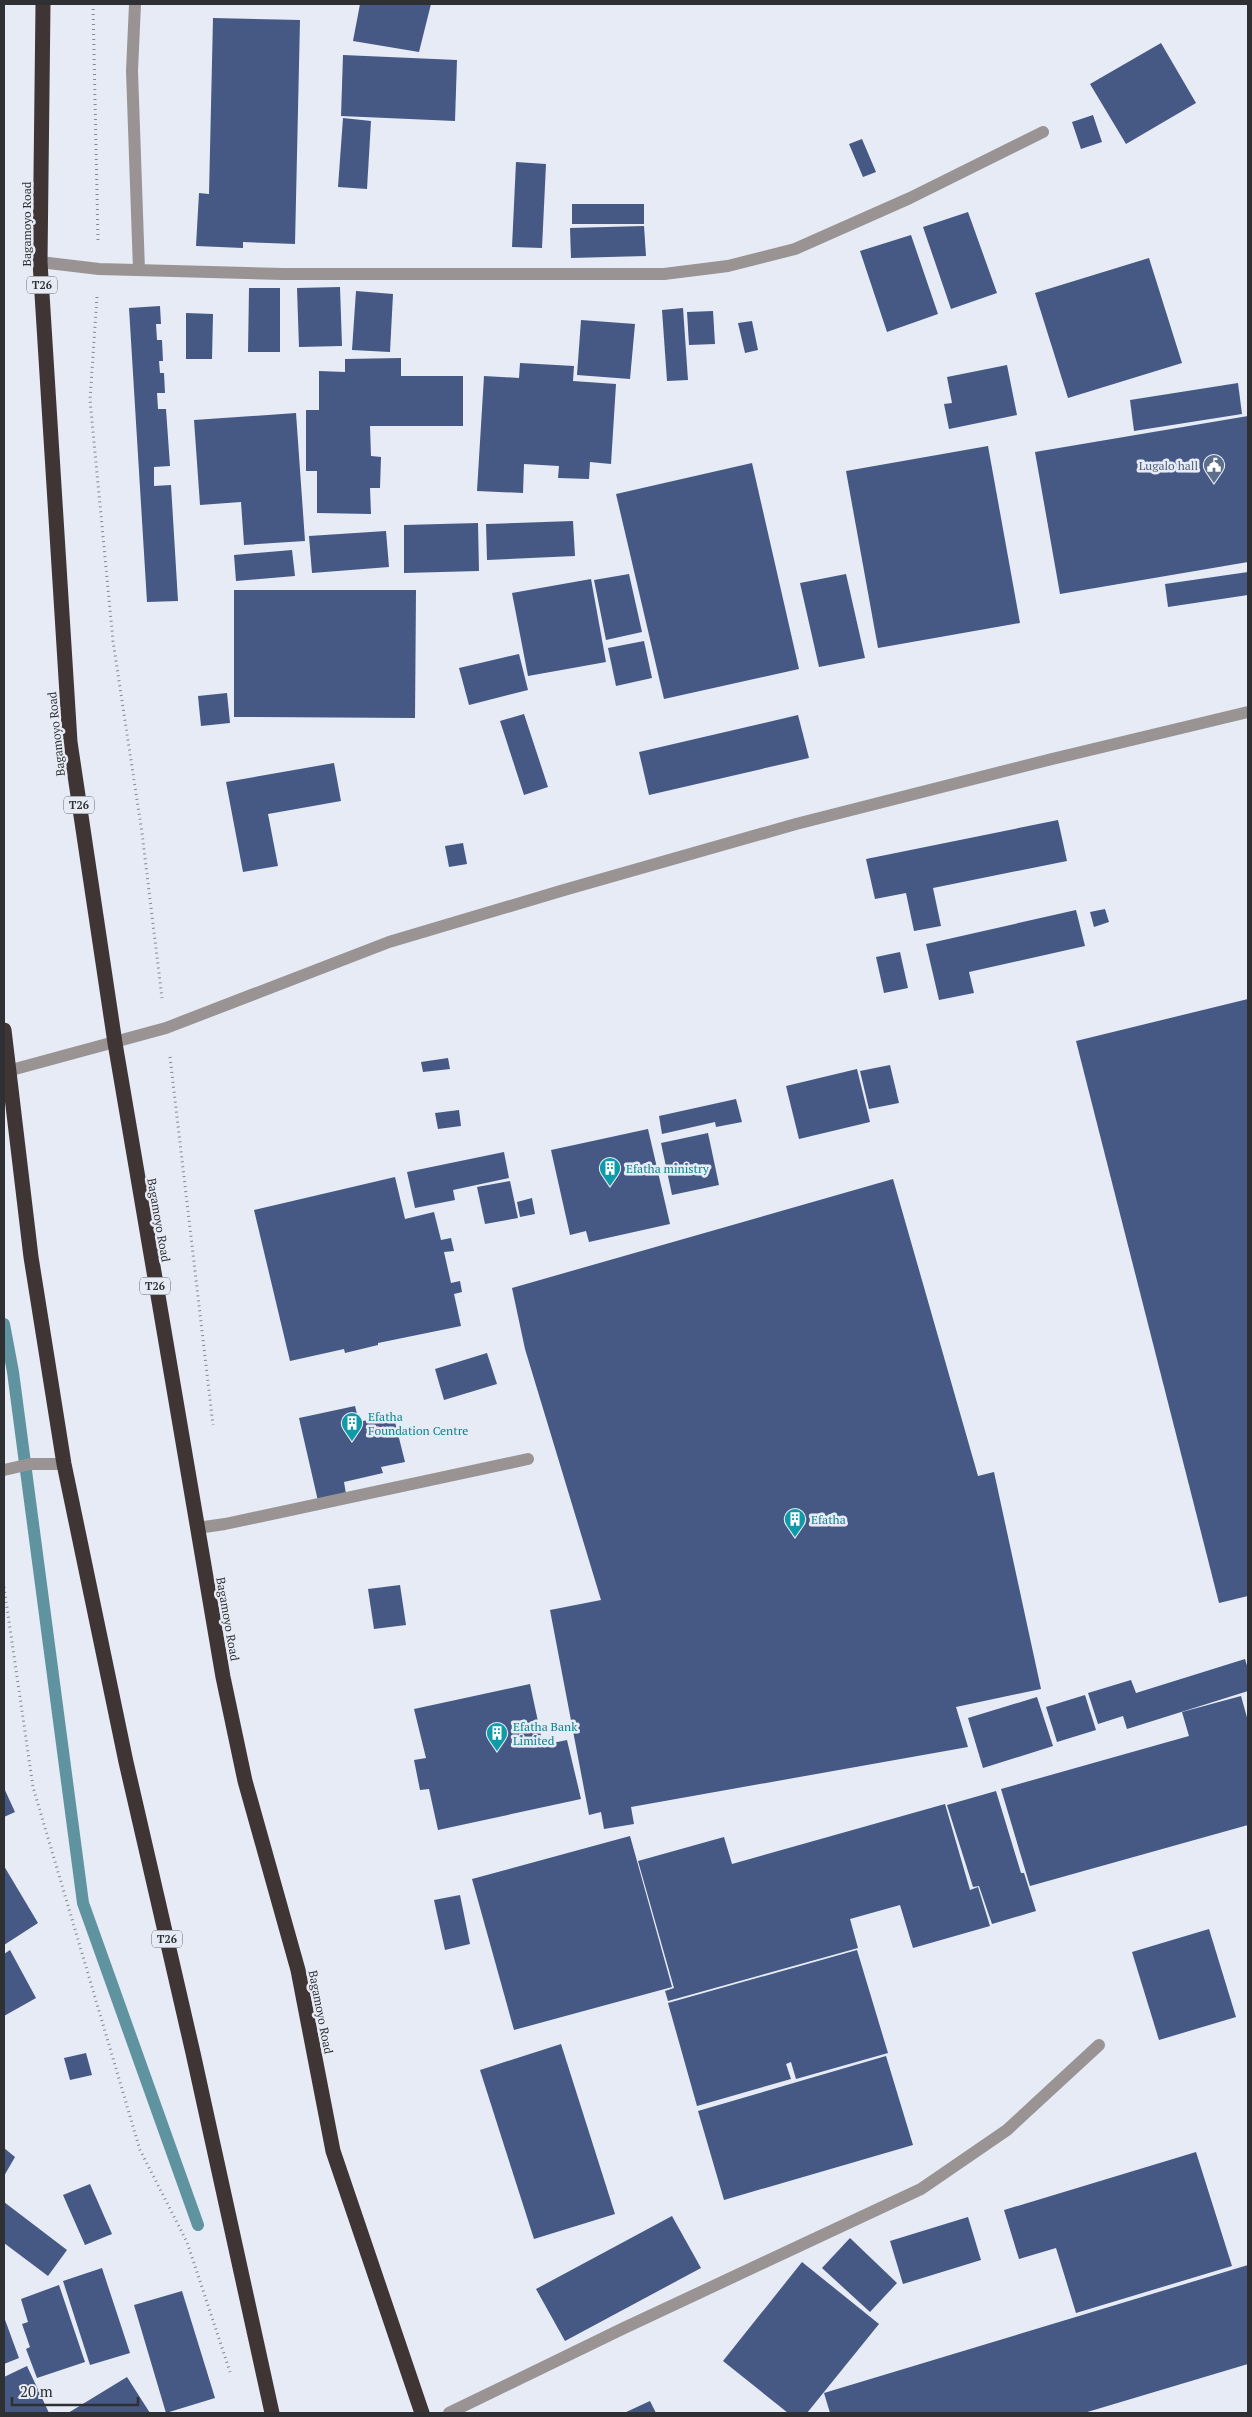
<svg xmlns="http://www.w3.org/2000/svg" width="1252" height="2417" font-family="'PT Serif',serif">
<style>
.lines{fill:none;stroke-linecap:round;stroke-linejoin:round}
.stream{stroke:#6093a0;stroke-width:12}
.building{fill:#465985}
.path{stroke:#85888f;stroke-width:3;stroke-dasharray:1 4;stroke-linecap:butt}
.minor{stroke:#999493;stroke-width:12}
.highway{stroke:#3f3534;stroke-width:15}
.labels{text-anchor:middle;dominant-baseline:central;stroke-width:5;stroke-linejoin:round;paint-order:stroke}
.shield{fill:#e6ebf5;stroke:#66686e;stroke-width:1}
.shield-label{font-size:11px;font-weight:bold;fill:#2f3034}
.street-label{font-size:12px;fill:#2f3034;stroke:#e6ebf5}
.service-label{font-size:12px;fill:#4e5e75;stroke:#e6ebf5;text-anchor:end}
.culture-label{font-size:12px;fill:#0d838f;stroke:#e6ebf5;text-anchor:start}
</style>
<rect width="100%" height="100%" fill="#e6ebf5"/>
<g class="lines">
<polyline class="stream" points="4,1324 13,1372 83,1903 198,2225"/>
</g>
<g class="building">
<polygon points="360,4 431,4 419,52 353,41"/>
<polygon points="213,18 300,20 295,244 243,242 243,248 196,246 199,193 209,194"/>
<polygon points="1161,43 1196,103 1126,144 1090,84"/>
<polygon points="343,55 457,60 455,121 341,116"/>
<polygon points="1093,115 1102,142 1081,149 1072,122"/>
<polygon points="343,118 371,121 367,189 338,187"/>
<polygon points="862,139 876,172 863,177 849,144"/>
<polygon points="516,162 546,164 542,248 512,247"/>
<rect x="572" y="204" width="72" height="20"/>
<polygon points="968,212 997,293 951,309 923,227"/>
<polygon points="644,226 646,256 571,258 570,228"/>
<polygon points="911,235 938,314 887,332 860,251"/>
<polygon points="1149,258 1182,363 1068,398 1035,293"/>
<polygon points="340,287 342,346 299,347 297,288"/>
<polygon points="249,288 280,288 280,352 248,352"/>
<polygon points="356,291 393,294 390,352 352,350"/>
<polygon points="160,306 161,324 156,324 157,340 162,340 163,361 159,361 160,373 164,373 165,393 157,393 158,409 166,409 170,466 154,467 154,486 171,485 178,601 147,602 129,308"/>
<polygon points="683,308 688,380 667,381 662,310"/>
<polygon points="713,311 715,344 689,345 687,312"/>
<polygon points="186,313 213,314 212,359 186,359"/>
<polygon points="581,320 635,324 630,379 577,375"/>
<polygon points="752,321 758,350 745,353 738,323"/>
<polygon points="401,358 401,376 463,376 463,426 370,426 371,456 381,457 380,488 370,488 371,514 317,513 317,471 306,471 306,410 319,410 319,371 345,372 345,359"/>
<polygon points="520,363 574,366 573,381 616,384 611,464 590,462 589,479 558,478 559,466 524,464 523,493 477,491 484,376 519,378"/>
<polygon points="1007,365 1017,415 949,429 944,404 952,403 947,377"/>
<polygon points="1238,383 1242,414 1134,431 1130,400"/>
<polygon points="296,413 305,541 244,545 241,502 200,505 194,420"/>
<polygon points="1248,416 1248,562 1060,594 1035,452"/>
<polygon points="988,446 1020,623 878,648 846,471"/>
<polygon points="752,463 799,669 664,699 616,494"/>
<polygon points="573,521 575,556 487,560 486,524"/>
<polygon points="478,523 479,571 404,573 404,525"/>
<polygon points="386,531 389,567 312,573 309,536"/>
<polygon points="292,550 295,576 236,581 234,555"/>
<polygon points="1248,572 1248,595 1168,607 1165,584"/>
<polygon points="629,574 642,632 606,640 594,580"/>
<polygon points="846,574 865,658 819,667 800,583"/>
<polygon points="591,579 606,662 528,676 512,593"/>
<polygon points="234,590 416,590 415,718 234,717"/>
<polygon points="644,641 652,678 616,686 608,648"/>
<polygon points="519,654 528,690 469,705 459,668"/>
<polygon points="227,693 230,723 201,726 198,696"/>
<polygon points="524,714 548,787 524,795 500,721"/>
<polygon points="798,715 809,758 649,795 639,752"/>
<polygon points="334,763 341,801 268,814 278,866 243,872 226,782"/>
<polygon points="1058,820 1067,861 933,888 941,926 914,931 906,893 875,899 866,859"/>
<polygon points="463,843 467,864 449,867 445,846"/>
<polygon points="1105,909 1109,922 1094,927 1090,912"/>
<polygon points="1076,910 1085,946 969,972 974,993 939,1000 926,944"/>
<polygon points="900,952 908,988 884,993 876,957"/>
<polygon points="1248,999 1248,1596 1219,1603 1076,1041"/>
<polygon points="448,1058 450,1069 423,1072 421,1062"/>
<polygon points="890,1065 899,1103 869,1109 860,1071"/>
<polygon points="857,1069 870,1122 799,1139 786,1086"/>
<polygon points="736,1099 742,1122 716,1127 715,1122 662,1134 659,1116"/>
<polygon points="459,1110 461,1126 438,1129 435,1113"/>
<polygon points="648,1129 670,1224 589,1242 586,1231 570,1235 551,1150"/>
<polygon points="708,1133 719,1185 672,1195 661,1143"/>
<polygon points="504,1152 509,1178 453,1190 455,1200 415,1208 407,1172"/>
<polygon points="395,1177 405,1219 434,1212 441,1240 451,1238 454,1251 444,1252 451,1283 460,1281 462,1292 454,1294 461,1326 378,1343 378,1345 345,1353 344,1349 290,1361 254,1210"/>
<polygon points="893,1179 978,1476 994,1472 1041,1689 956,1707 968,1747 631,1807 634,1824 604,1829 601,1812 589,1815 550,1610 601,1600 525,1349 512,1288"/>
<polygon points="510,1181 518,1218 485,1224 477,1187"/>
<polygon points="532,1198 535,1214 520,1217 517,1202"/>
<polygon points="487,1353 497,1384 444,1400 435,1369"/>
<polygon points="355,1406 359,1422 393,1414 405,1462 381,1467 383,1473 344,1482 346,1494 318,1501 299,1418"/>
<polygon points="400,1585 406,1625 374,1629 368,1589"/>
<polygon points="1245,1659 1248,1669 1248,1691 1127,1729 1123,1716 1098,1724 1088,1693 1131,1680 1136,1693"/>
<polygon points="530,1684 543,1745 567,1740 581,1799 438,1830 429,1789 420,1790 414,1760 426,1758 414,1709"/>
<polygon points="1085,1695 1096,1730 1057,1742 1046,1707"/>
<polygon points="1241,1696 1248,1721 1248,1825 1030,1886 1001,1789 1189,1736 1182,1712"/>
<polygon points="1037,1697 1053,1746 983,1768 968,1718"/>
<polygon points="4,1788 15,1812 4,1817"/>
<polygon points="996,1791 1021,1873 1024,1873 1036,1911 992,1924 979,1886 973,1887 947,1805"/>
<polygon points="945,1804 970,1890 978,1887 990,1926 913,1948 900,1905 850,1919 858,1948 668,2001 665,1991 674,1988 638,1861 724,1837 732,1864"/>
<polygon points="630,1836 672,1987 514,2030 472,1879"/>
<polygon points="4,1866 38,1923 4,1945"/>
<polygon points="460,1895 470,1944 445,1950 434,1900"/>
<polygon points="1209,1929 1236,2017 1159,2040 1132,1952"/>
<polygon points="10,1950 36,1998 4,2016 4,1954"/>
<polygon points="857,1950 888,2053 796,2079 791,2062 786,2064 791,2079 697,2106 668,2003"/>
<polygon points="561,2044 615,2214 534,2239 480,2070"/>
<polygon points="86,2053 92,2075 70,2080 64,2058"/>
<polygon points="886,2056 913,2145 724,2200 698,2111"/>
<polygon points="4,2148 15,2157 4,2176"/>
<polygon points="1196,2152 1232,2266 1076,2313 1056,2248 1019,2259 1004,2210"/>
<polygon points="90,2184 112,2234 85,2245 63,2195"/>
<polygon points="4,2202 67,2250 48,2276 4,2243"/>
<polygon points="672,2216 701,2268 565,2341 536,2289"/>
<polygon points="968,2217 981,2260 903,2284 890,2241"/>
<polygon points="850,2238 897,2283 870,2312 822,2268"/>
<polygon points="802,2262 879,2324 807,2413 788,2413 723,2361"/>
<polygon points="1248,2265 1248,2364 1084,2413 830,2413 824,2393"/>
<polygon points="102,2268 130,2353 90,2365 63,2281"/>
<polygon points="59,2285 85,2362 37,2378 26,2349 30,2347 22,2324 28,2322 21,2299"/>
<polygon points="182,2291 215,2398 166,2413 134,2305"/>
<polygon points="4,2317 19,2358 4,2364"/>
<polygon points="27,2366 49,2413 4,2413 4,2377"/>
<polygon points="127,2377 150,2413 68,2413"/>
<polygon points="650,2401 656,2413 624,2413"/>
</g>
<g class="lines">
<g class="path">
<polyline points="93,4 98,241"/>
<polyline points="97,297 90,400 113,641 142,833 162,998"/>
<polyline points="170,1057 213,1425"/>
<polyline points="4,1587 33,1787 140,2150 187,2242 230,2372"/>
</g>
<g class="minor">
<polyline points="135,4 132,71 139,270"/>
<polyline points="40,262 99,269 283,274 664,274 728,266 795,249 910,198 1043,132"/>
<polyline points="4,1072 166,1028 389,942 564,890 796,824 1052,759 1248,712"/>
<polyline points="4,1470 30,1464 64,1464"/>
<polyline points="197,1528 225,1524 528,1459"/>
<polyline points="449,2413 624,2328 921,2189 1007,2130 1099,2045"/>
</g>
<g class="highway">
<polyline points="43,4 40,262 70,742 115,1043 223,1677 245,1781 298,1970 333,2151 422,2413"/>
<polyline points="4,1030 31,1257 64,1464 126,1762 193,2053 272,2413"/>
</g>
</g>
<defs>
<g id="civic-pin" transform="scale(1.125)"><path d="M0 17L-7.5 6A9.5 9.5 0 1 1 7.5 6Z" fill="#5c6f8a" stroke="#e6ebf5"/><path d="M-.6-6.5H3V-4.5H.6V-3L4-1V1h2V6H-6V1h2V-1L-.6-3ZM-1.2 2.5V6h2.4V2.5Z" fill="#fff"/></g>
<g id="building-pin" transform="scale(1.125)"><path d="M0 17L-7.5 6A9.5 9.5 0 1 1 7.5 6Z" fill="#0f9aa8" stroke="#e6ebf5"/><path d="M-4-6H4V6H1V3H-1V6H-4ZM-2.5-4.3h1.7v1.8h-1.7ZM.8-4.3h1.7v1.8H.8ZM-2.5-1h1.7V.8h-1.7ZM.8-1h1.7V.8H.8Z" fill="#fff"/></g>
</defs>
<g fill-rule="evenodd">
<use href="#civic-pin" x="1214" y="465"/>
<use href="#building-pin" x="610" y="1168"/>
<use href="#building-pin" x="352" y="1423"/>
<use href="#building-pin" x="795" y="1519"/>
<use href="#building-pin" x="497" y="1733"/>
</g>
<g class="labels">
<g class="shield">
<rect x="27" y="276.5" width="30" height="17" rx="4"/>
<rect x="64" y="796.5" width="30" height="17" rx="4"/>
<rect x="140" y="1277.5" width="30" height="17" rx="4"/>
<rect x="152" y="1930.5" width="30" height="17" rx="4"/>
</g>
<g class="shield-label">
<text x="42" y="285">T26</text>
<text x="79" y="805">T26</text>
<text x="155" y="1286">T26</text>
<text x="167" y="1939">T26</text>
</g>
<g class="street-label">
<text transform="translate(26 224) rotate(-90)">Bagamoyo Road</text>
<text transform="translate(56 734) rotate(-96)">Bagamoyo Road</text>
<text transform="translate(159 1220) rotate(80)">Bagamoyo Road</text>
<text transform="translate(228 1619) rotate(80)">Bagamoyo Road</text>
<text transform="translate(321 2012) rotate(79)">Bagamoyo Road</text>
</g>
<g class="service-label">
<text x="1198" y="465">Lugalo hall</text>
</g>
<g class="culture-label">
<text x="626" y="1168">Efatha ministry</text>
<text x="368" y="1416">Efatha<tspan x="368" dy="14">Foundation Centre</tspan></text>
<text x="811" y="1519">Efatha</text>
<text x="513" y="1726">Efatha Bank<tspan x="513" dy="14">Limited</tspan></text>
</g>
</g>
<rect width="1252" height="2417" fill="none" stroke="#2f3034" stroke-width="10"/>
<path d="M12 2397v8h126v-8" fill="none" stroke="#2f3034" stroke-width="2.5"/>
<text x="20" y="2397" font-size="15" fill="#2f3034" stroke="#e6ebf5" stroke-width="4" paint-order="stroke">20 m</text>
</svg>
